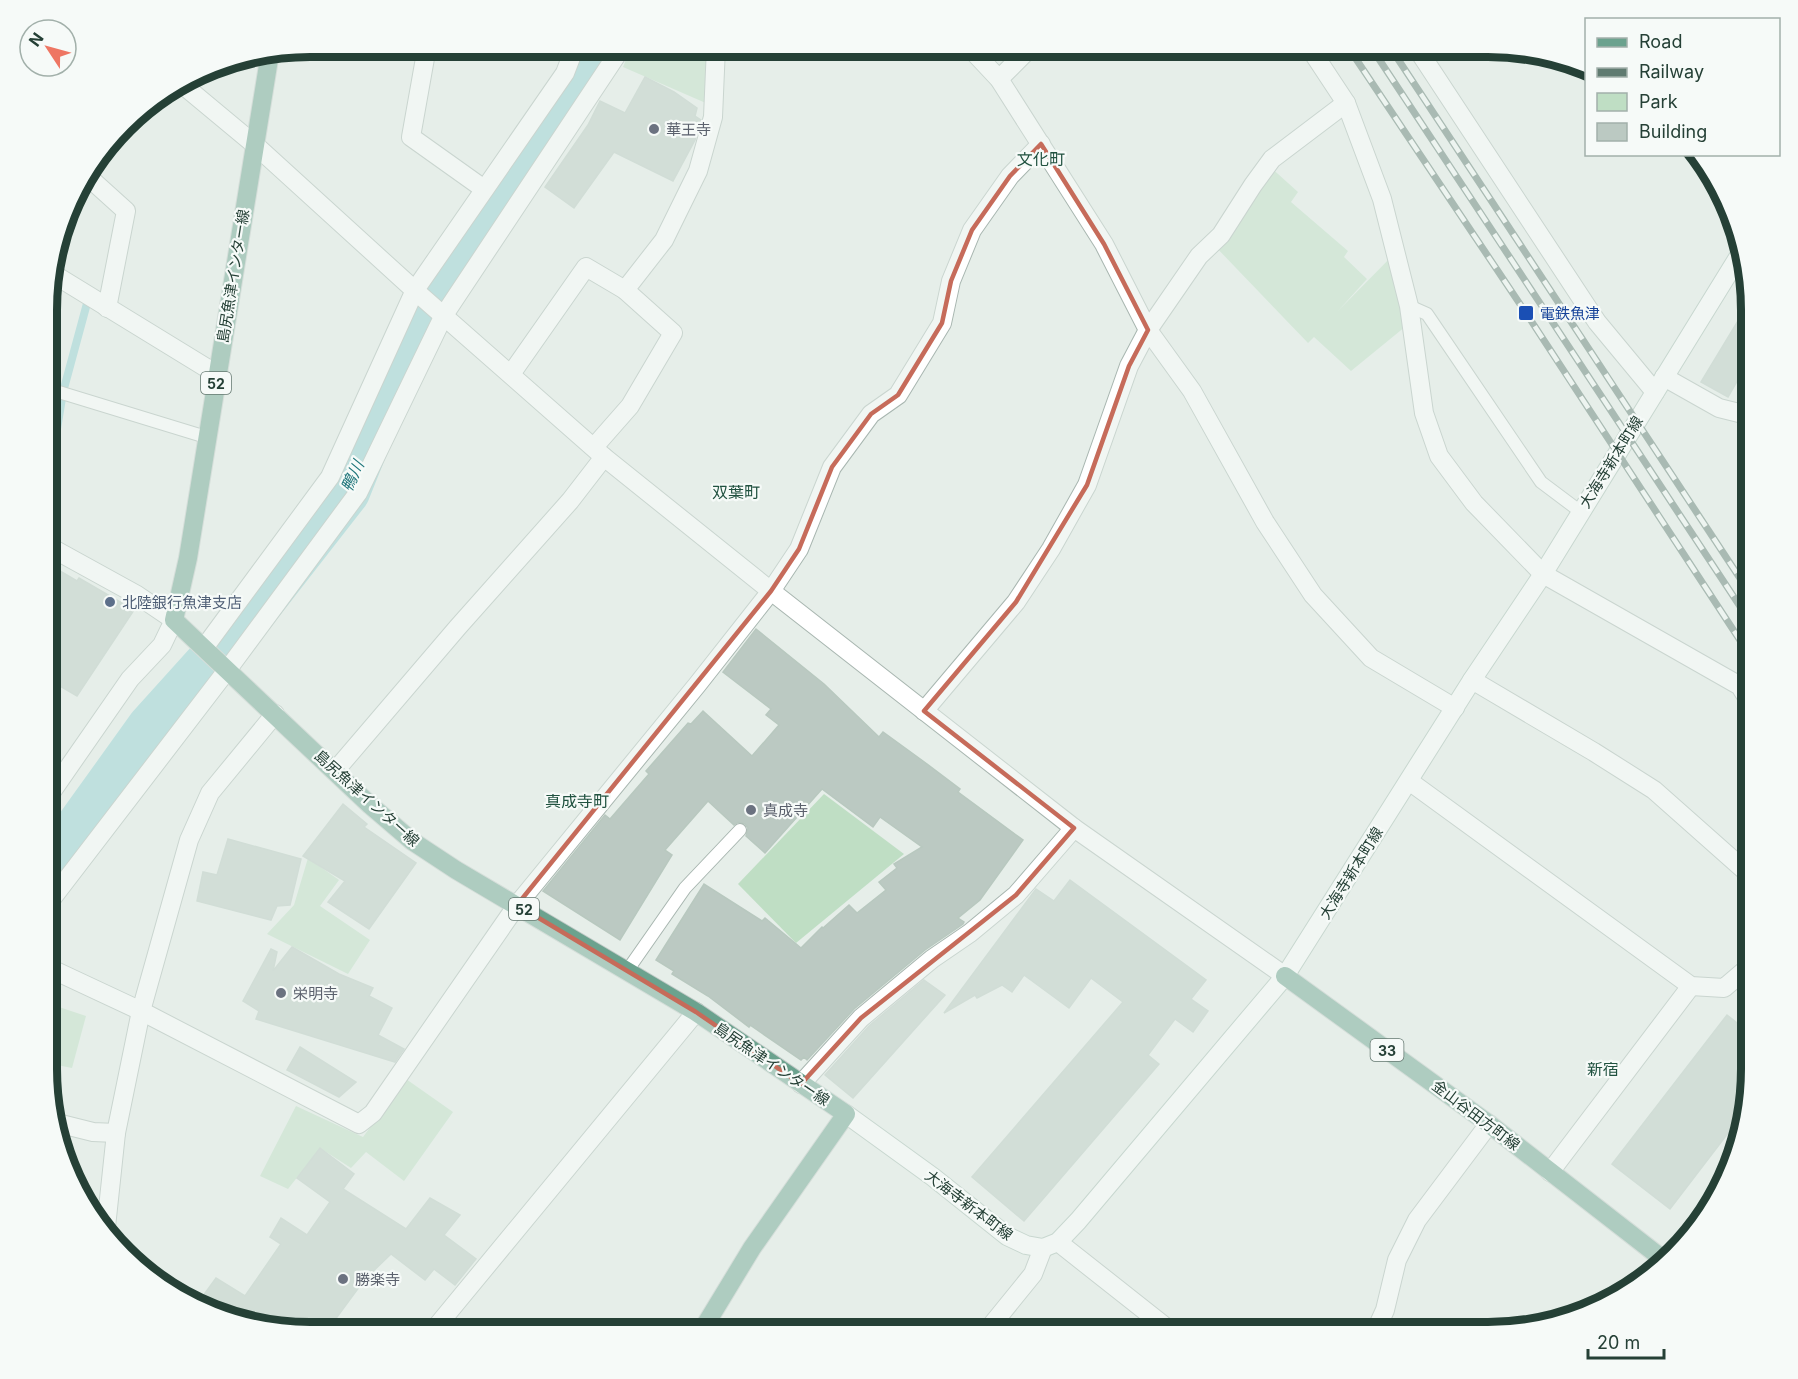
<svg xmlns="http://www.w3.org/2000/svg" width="1798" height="1379" font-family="Inter,'Noto Sans JP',sans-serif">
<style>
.green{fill:#bfdec4}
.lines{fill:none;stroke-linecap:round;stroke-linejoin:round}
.stream{stroke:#90ced1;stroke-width:8}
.river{stroke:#90ced1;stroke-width:46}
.building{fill:#bbc9c2;stroke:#b8c8bf;stroke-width:1.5}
.service-casing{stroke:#a8b6b0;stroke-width:14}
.minor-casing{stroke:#a8b6b0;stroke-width:20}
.tertiary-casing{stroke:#a8b6b0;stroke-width:20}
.secondary-casing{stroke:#a4bab0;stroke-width:20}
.primary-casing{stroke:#c2cac7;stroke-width:20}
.service{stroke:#fff;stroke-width:12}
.minor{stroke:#fff;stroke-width:18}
.tertiary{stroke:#fff;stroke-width:18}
.secondary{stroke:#fff;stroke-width:18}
.primary{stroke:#6ba28e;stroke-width:18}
.rail-casing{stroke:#607b71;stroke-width:7}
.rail{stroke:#f6faf8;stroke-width:4.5;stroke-dasharray:14;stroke-linecap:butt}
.marked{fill:none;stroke:#c66b5a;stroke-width:4.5;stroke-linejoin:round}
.worship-dot{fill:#6b7280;stroke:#f6faf8;stroke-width:2}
.transit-dot{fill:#1a4fb4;stroke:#f6faf8;stroke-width:2}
.service-dot{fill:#5c6f8a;stroke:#f6faf8;stroke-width:2}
.labels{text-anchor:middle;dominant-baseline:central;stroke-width:4.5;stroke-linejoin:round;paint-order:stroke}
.shield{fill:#f6faf8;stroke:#647870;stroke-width:1.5}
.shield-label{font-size:14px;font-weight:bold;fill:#254036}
.worship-label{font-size:15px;fill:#5b616d;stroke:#f6faf8;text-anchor:start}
.street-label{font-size:15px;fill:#254036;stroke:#f6faf8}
.transit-label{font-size:15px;fill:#164399;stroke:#f6faf8;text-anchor:start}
.service-label{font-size:15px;fill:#4e5e75;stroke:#f6faf8;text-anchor:start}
.neighbourhood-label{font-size:16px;fill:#215240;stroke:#f6faf8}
.water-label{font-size:16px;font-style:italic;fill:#1f767b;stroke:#f6faf8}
.rim{fill:none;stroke:#254036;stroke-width:8}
</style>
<rect width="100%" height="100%" fill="#e6eee9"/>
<g class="green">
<polygon points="631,47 690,47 710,52 708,104 623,67"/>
<polygon points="1268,165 1298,192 1291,202 1348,251 1344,257 1367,279 1338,311 1395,253 1411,322 1351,371 1314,337 1308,343 1212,243"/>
<polygon points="824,794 904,854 796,943 738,884"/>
<polygon points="308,858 339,880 320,906 370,940 348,974 267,934 294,905"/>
<polygon points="47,1003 86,1016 72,1068 47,1063"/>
<polygon points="406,1079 453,1112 404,1181 366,1152 351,1168 320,1148 288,1189 260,1176 296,1106 363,1137"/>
</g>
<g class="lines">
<polyline class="stream" points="48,484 63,392 89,296"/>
<polyline class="river" points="48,869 150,727 251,615 347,492 406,345 580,83 600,47"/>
</g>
<g class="building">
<polygon points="645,77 674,92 697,108 695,116 701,120 695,140 673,181 614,152 574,208 545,187 588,125 600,101 625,113"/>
<polygon points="1750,301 1751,310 1751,357 1728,397 1701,382"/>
<polygon points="48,564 77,581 79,578 134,610 77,696 48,679"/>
<polygon points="756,629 824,684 879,737 883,732 923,761 960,789 958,792 1023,840 980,900 958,918 964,922 963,924 925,950 854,1009 807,1060 804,1057 801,1060 750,1025 749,1027 708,996 672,974 674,971 656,960 704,884 762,921 765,918 801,948 822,927 823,928 849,905 857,913 886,890 879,882 897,868 894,864 922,847 880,817 873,827 822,789 765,853 746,836 748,828 745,824 738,822 734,825 708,801 665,850 672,855 620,940 543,891 605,815 610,819 649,774 646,771 688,723 691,724 703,711 752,756 779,725 766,715 771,709 723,672"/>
<polygon points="343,804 367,824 364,827 416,863 369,929 328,902 345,881 303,856"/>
<polygon points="228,839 301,859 290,905 277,906 271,920 197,901 203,872 217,875"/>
<polygon points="1070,880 1206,980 1191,999 1208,1011 1193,1032 1175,1019 1148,1055 1159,1064 1024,1221 972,1177 1123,1002 1091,978 1069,1008 1024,975 1012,992 1002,985 977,998 975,995 944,1013 1036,889 1054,901"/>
<polygon points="292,947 339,974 373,988 369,996 392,1008 378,1035 404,1049 395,1062 256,1019 259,1011 243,1001 271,949 277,952 273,971"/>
<polygon points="924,980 945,995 853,1098 825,1075 869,1026"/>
<polygon points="1727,1015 1751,1034 1751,1087 1745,1111 1670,1209 1612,1164"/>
<polygon points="300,1047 356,1082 339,1097 287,1070"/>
<polygon points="320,1148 354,1174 343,1189 406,1229 430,1198 460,1215 444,1235 476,1259 455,1285 434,1269 425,1280 391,1254 365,1279 326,1332 293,1332 223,1316 200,1300 216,1278 245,1296 281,1244 270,1237 281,1218 307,1235 330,1202 297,1178"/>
</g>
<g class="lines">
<g class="service-casing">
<g id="service">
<polyline points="1409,306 1427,314 1541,482 1581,512"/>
<polyline points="49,389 206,437"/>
<polyline points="627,971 685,888 740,830"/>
</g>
</g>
<g class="minor-casing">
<g id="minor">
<polyline points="427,47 411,137 484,189"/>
<polyline points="969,47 999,79 1104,244 1148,330 1192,391 1265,522 1313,595 1371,658 1455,708"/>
<polyline points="1309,47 1346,103 1382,199 1409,306 1424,413 1439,456 1474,503 1543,574 1740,686 1751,704"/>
<polyline points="1416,47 1597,322 1655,392"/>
<polyline points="999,79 1031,47"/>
<polyline points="85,174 126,211 107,308"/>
<polyline points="50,272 218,375"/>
<polyline points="511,374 586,267 625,290"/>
<polyline points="1664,377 1719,408 1751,416"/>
<polyline points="594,447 630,406 673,333 625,290 664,240 698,171 713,117 716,47"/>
<polyline points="204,648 330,477 415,290 565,73 575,47"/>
<polyline points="1472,680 1594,752 1654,790 1751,876"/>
<polyline points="924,711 1016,602 1051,549 1087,485 1129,366 1148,330 1199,256 1221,235 1253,185 1272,159 1346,103"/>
<polyline points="335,771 458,627 570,501 604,457"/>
<polyline points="1409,781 1691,986 1724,988 1751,965"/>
<polyline points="48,797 130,679 162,645 174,620 137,595 48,546"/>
<polyline points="47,905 228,669 358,493 444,315 622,47"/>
<polyline points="47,967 141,1011 359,1124 373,1113 517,905 697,685 771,591 799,549 832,467 871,414 898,395 942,323 951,281 972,230 1010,176 1041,144"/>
<polyline points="801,1084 861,1018 932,959 970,933 1016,895 1074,828"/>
<polyline points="57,1123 93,1132 116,1133"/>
<polyline points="1550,1172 1691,986"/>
<polyline points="106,1227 116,1133 141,1011 189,840 210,793 275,714"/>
<polyline points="1058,1242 1172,1332"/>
<polyline points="432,1332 696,1012"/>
<polyline points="986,1332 1033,1274 1043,1248"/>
<polyline points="1375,1332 1385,1310 1397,1260 1417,1220 1489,1124"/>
</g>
</g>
<g class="tertiary-casing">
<polyline id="tertiary" points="183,85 254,144 421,296 604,457 771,591 1074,828 1285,976"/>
</g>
<g class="secondary-casing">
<polyline id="secondary" points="846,1114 933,1177 1007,1236 1026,1245 1043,1248 1058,1242 1078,1221 1285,976 1472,680 1543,574 1739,256"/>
</g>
<g class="primary-casing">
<g id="primary">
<polyline points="270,53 188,558 174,620 370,805 412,841 456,870 696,1012 846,1114 752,1248 701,1332"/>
<polyline points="1285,976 1489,1124 1664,1260"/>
</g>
</g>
<use href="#service" class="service"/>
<use href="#minor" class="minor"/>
<use href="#tertiary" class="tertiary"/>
<use href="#secondary" class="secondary"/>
<use href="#primary" class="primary"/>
<g class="rail-casing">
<g id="rail">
<polyline points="1348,47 1526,313 1751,657"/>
<polyline points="1371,47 1751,623"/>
<polyline points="1390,47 1751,595"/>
</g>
</g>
<use href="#rail" class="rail"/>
</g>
<path d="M0 0H1798V1379H0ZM1041,144L1104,244L1148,330L1129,366L1087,485L1016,602L924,711L1074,828L1016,895L861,1018L801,1084L696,1012L517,905L771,591L799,549L832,467L871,414L898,395L942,323L951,281L972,230L1010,176Z" fill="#e6eee9" fill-opacity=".55" fill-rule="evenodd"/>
<path class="marked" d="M1041,144L1104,244L1148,330L1129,366L1087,485L1016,602L924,711L1074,828L1016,895L861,1018L801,1084L696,1012L517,905L771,591L799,549L832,467L871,414L898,395L942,323L951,281L972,230L1010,176Z"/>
<g class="worship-dot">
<circle cx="654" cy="129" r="6"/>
<circle cx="751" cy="810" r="6"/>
<circle cx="281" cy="993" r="6"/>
<circle cx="343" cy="1279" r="6"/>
</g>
<rect class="transit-dot" x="1518" y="305" width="16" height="16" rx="3"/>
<circle class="service-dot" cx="110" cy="602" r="6"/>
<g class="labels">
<g class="shield">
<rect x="201" y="372" width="30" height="22" rx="4.5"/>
<rect x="509" y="898" width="30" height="22" rx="4.5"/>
<rect x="1370.5" y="1039" width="33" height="22" rx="4.5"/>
</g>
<g class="shield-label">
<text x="216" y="383">52</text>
<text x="524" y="909">52</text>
<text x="1387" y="1050">33</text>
</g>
<g class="worship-label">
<text x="666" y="129">華王寺</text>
<text x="763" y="810">真成寺</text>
<text x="293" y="993">栄明寺</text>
<text x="355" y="1279">勝楽寺</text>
</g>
<g class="street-label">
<text transform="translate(233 276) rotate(-81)">島尻魚津インター線</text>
<text transform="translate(1611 462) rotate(-58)">大海寺新本町線</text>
<text transform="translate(367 798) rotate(42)">島尻魚津インター線</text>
<text transform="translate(1351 873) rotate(-58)">大海寺新本町線</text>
<text transform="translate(772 1064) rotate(34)">島尻魚津インター線</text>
<text transform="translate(1476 1115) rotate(37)">金山谷田方町線</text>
<text transform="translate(969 1205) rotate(37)">大海寺新本町線</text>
</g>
<g class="transit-label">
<text x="1540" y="313">電鉄魚津</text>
</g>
<g class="service-label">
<text x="122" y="602">北陸銀行魚津支店</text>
</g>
<g class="neighbourhood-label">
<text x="1041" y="159">文化町</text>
<text x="736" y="492">双葉町</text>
<text x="577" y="801">真成寺町</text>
<text x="1603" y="1069">新宿</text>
</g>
<g class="water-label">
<text transform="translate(352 476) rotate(-65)">鴨川</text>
</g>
</g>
<path d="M0 0H1798V1379H0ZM310 57H1488A253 253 0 0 1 1741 310V1069A253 253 0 0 1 1488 1322H310A253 253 0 0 1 57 1069V310A253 253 0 0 1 310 57Z" fill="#f6faf8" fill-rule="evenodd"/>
<path class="rim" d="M310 57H1488A253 253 0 0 1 1741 310V1069A253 253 0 0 1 1488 1322H310A253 253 0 0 1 57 1069V310A253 253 0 0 1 310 57Z"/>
<rect x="1585" y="18" width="195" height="138" fill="#f6faf8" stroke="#a2b0aa" stroke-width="1.5"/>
<rect x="1597" y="38" width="30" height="9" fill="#6ba28e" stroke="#a2b0aa" stroke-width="1.5"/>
<text x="1639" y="48" font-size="18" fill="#254036">Road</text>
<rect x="1597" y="68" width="30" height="9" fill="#607b71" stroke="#a2b0aa" stroke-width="1.5"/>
<text x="1639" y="78" font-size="18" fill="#254036">Railway</text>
<rect x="1597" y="93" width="30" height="18" fill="#bfdec4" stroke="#a2b0aa" stroke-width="1.5"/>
<text x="1639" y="108" font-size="18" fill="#254036">Park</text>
<rect x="1597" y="123" width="30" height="18" fill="#bbc9c2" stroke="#a2b0aa" stroke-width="1.5"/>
<text x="1639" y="138" font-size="18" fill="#254036">Building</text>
<g transform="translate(48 48) rotate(306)"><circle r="28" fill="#f6faf8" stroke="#a2b0aa" stroke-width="1.5"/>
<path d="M0-4.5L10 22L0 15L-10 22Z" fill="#ee7663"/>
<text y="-9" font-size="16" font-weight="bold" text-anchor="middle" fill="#254036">N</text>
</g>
<path d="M1588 1349v9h76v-9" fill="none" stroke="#254036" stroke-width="3"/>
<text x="1597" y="1349" font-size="18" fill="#254036" stroke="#f6faf8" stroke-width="4.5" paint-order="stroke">20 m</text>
</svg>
